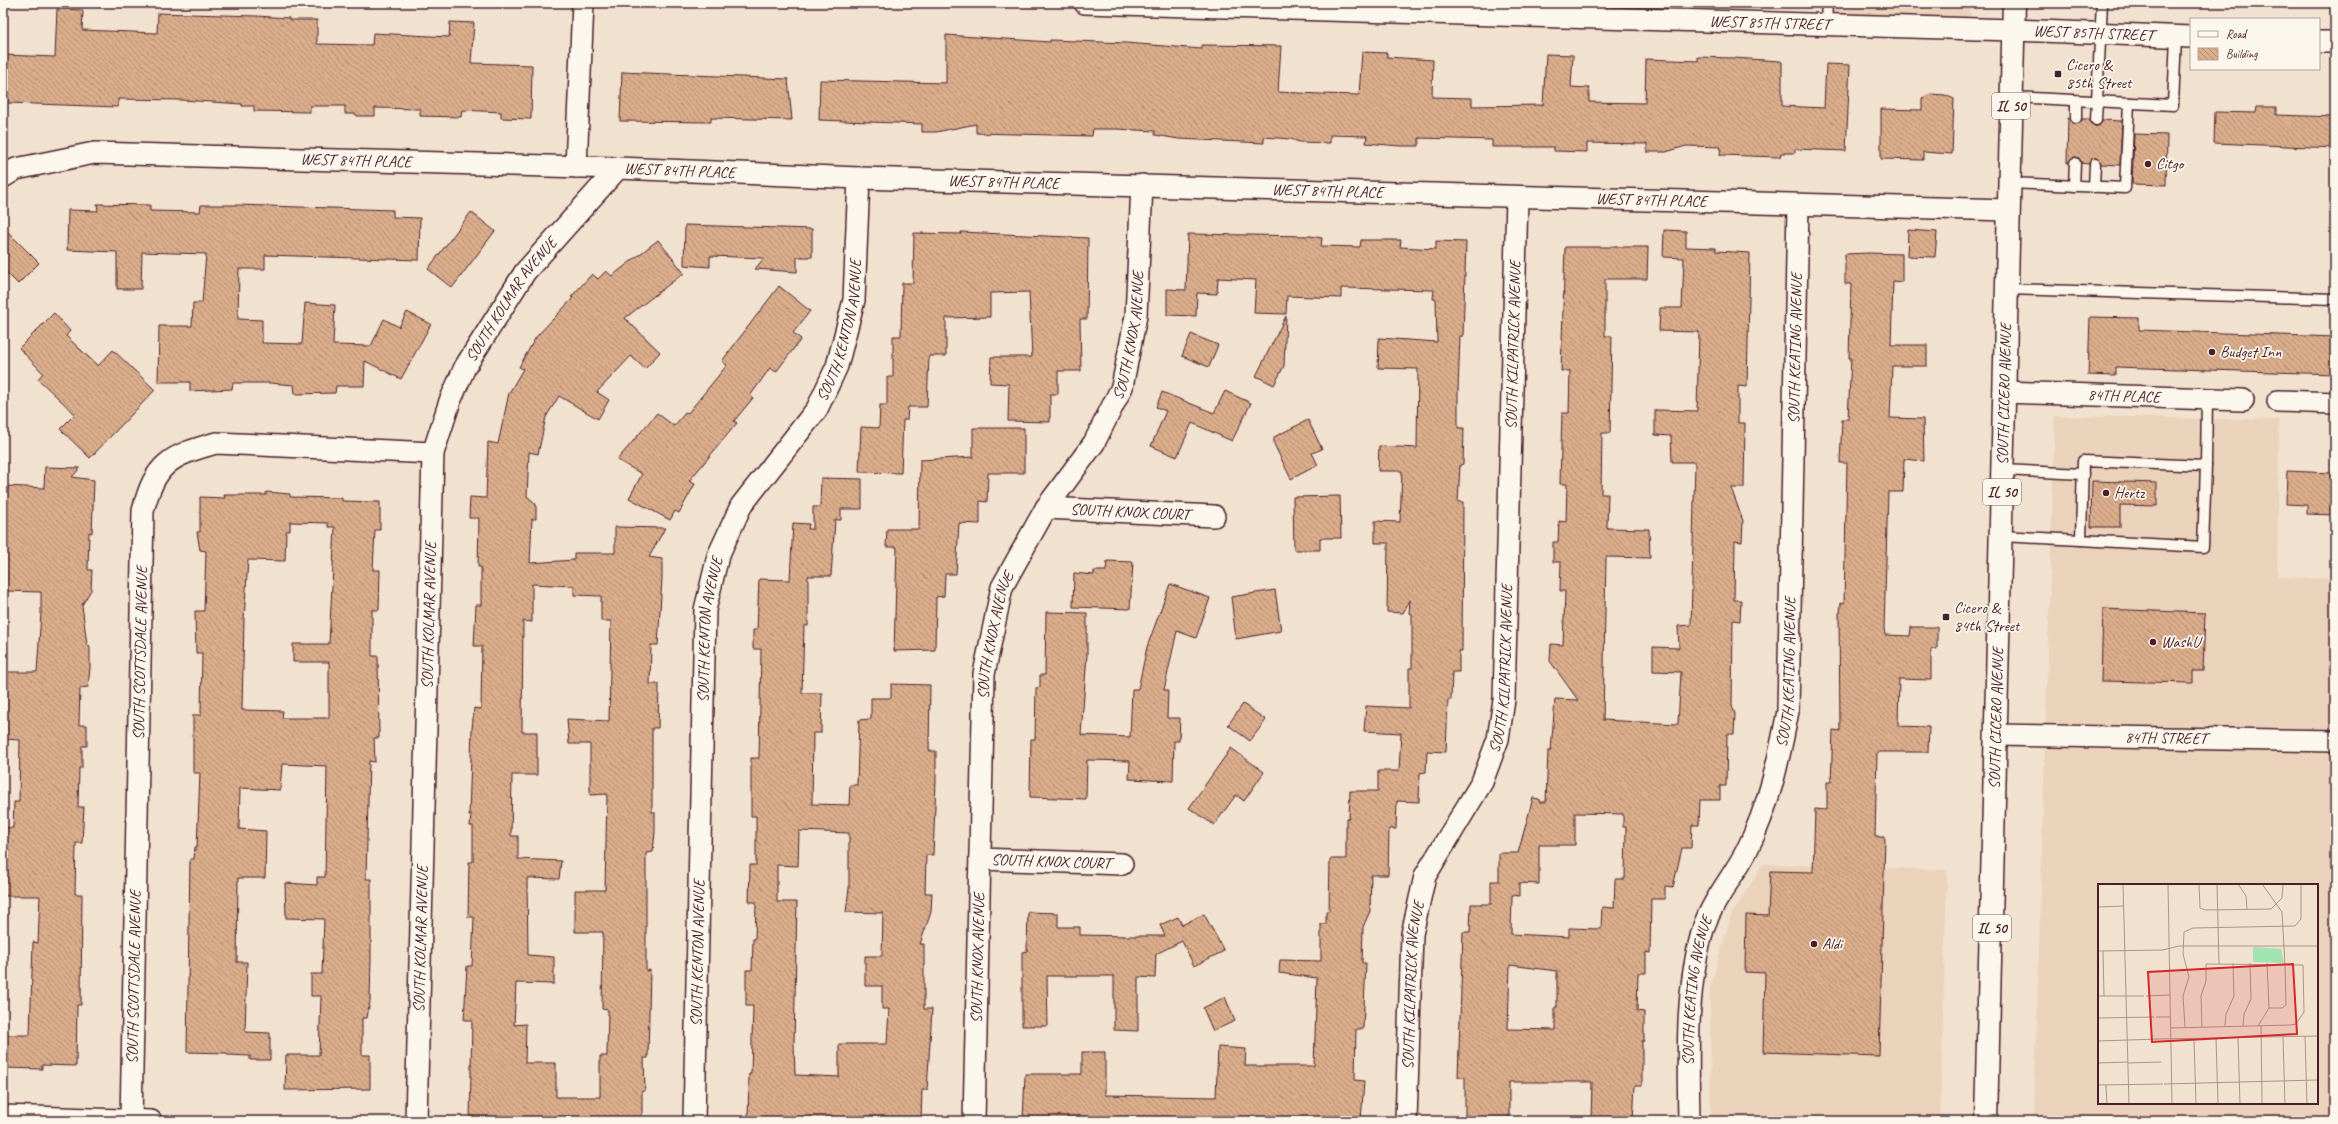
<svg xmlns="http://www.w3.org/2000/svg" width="2338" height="1124" font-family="Caveat,sans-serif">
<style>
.built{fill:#ead2bb;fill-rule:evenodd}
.building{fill:url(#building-back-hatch);stroke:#4a1f2b;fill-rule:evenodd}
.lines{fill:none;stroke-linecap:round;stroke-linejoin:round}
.service-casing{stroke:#4a1f2b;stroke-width:13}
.minor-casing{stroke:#4a1f2b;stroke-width:24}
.primary-casing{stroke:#4a1f2b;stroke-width:25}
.service{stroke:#fbf7ec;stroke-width:10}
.minor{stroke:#fbf7ec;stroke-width:21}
.primary{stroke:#fbf7ec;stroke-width:22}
.poi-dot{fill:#4a1f2b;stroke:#fbf7ec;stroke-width:1.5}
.labels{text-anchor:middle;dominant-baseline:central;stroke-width:3.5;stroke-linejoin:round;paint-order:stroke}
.shield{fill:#fbf7ec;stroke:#7f6065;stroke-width:1}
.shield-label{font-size:15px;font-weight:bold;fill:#4a1f2b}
.street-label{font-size:16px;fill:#4a1f2b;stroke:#fbf7ec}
.poi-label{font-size:16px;fill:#4a1f2b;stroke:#fbf7ec;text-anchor:start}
.inset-road{fill:none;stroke:#ae938d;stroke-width:1}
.view{fill:#d62828;fill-opacity:0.15;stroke:#d62828;stroke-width:2}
.inset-edge{fill:none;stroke:#4a1f2b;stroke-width:2}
</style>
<defs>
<pattern id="building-back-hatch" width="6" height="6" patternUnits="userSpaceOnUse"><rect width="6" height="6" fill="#daae8b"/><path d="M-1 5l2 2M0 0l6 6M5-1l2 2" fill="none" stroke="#b38d72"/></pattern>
</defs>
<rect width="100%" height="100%" fill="#f1e1cf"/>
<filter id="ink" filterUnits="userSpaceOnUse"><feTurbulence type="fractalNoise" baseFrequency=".025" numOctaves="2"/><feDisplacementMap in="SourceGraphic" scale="8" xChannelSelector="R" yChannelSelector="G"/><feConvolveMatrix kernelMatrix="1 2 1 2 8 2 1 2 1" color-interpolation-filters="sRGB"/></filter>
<g filter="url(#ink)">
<g class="built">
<polygon points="1825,3 1970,3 1969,32 1825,29"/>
<path d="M2055,416L2279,420L2277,577L2335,579V1121H2034ZM2099,885H2317V1103H2099Z"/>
<polygon points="1763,864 1947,870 1940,1121 1711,1121 1710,988 1731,916"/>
</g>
<g class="building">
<polygon points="57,9 83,10 82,30 157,33 158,13 256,16 289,18 289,20 317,20 317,44 372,45 373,33 449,37 450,22 474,23 471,63 532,65 531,119 501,118 501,112 462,110 461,117 420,116 420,109 375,108 375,116 357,116 356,114 345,114 345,106 310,106 310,112 254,111 254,106 242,106 242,104 182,100 118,99 118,107 8,103 8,96 3,96 3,55 55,57"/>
<polygon points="946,35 1050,42 1050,40 1126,43 1202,49 1202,45 1281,46 1278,92 1319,94 1359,95 1362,52 1387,53 1387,57 1433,60 1432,97 1472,98 1472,106 1543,105 1546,54 1573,55 1571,87 1589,88 1589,102 1645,103 1646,59 1698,61 1698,57 1733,58 1780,61 1782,62 1782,106 1824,108 1826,64 1850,65 1846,151 1795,149 1795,153 1781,153 1780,157 1720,155 1721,147 1686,146 1666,152 1647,152 1647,144 1587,143 1587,152 1554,151 1554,147 1492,147 1492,140 1419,138 1419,146 1400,146 1366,143 1367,136 1330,135 1330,143 1299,142 1291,139 1264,137 1264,143 1179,139 1155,135 1155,131 1117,129 1093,129 1092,136 976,133 976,124 936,132 922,132 922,124 819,120 820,80 946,83"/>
<polygon points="622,72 788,79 792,120 711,118 711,122 620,121"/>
<polygon points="1931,94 1945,95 1954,99 1952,154 1923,152 1923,160 1881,159 1881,109 1922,110 1922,98"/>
<polygon points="2257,107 2276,107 2276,115 2335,117 2335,148 2214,143 2215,112 2256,113"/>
<polygon points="2068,118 2076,124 2080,123 2082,119 2090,119 2090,123 2095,126 2099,126 2102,120 2122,121 2120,165 2101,164 2099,159 2095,158 2089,164 2081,163 2079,158 2075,157 2067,163"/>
<polygon points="2134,134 2167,135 2166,185 2132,184"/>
<polygon points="97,204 150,205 150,211 200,212 201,205 237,205 393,210 393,217 420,218 419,260 265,255 265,269 239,269 238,319 262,320 262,343 302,344 305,303 335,305 333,345 371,346 384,319 399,327 407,312 431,324 401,379 365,361 364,386 336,386 335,393 295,394 294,385 270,383 233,383 232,389 190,391 190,382 158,382 159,326 192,326 193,303 202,303 206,254 142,252 141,289 117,289 117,252 67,250 68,210 98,211"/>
<polygon points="471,212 495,231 452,288 428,269"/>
<polygon points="685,225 812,229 812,257 797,257 797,272 755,269 764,258 710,256 710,267 684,265"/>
<polygon points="3,227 39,263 18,284 3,269"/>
<path d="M1664,230L1686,231V247L1716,248V251L1750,253L1747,387L1738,386V423H1745L1744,488H1731L1743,521L1742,542L1735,541L1734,600H1741L1740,621L1733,620L1732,705L1735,714L1734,734H1727L1726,786H1720V800H1700L1699,825H1692L1691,848H1682L1673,887L1665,886V899H1651L1650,953L1646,952V973H1638L1637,1011L1644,1012V1041H1642V1085H1635L1633,1121H1591L1592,1082H1509V1121H1465V1077H1458L1463,932H1470L1471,904H1491V881H1499V853H1518L1533,798L1539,799V802H1546L1548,751H1551L1555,699L1578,700L1550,661L1551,644L1563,645L1565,591H1560L1561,562H1553V542H1558L1559,521L1566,522L1567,484H1560L1562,413H1569L1570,371H1561L1565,247H1648L1647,279H1605V336H1612L1610,433H1602L1601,494H1608L1607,528L1649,529L1650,558L1606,557L1603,720L1678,724L1681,672L1653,671V647L1679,648L1678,626L1691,625L1695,462H1672L1671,436L1655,435V410L1697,411L1699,332L1659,331L1660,308H1682L1684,258L1663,257ZM1575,813L1623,814V827H1626L1625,879H1615L1614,908L1602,907L1601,929L1569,928V937L1511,934L1512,895L1519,896V883L1539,884V845H1575ZM1510,965L1557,971V1007H1555V1030L1508,1029Z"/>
<polygon points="1908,230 1937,232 1935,257 1907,256"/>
<polygon points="961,232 1088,238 1087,319 1080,319 1081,371 1058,371 1058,394 1050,394 1050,422 1008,421 1009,384 990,383 991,357 1032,357 1029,292 990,293 990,317 946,318 946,356 929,356 927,407 908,407 907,420 903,420 901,473 859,472 861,427 879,428 880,405 887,405 887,377 893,377 893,336 901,336 902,283 913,283 914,233 961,234"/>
<polygon points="1188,234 1310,236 1322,238 1321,246 1360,247 1361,240 1401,240 1400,247 1436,249 1436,241 1466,242 1463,336 1460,336 1458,390 1458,428 1464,428 1463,464 1460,465 1458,502 1463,502 1462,651 1459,651 1459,672 1452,672 1451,700 1448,700 1446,752 1427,751 1426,772 1420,773 1419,802 1397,801 1396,829 1389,829 1388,875 1371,875 1370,911 1363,927 1362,963 1366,963 1363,1029 1356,1029 1355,1080 1364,1081 1361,1121 1023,1121 1025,1074 1082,1074 1082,1052 1105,1052 1105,1095 1216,1097 1218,1047 1246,1049 1245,1066 1314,1066 1317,978 1279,973 1280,960 1321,961 1321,924 1326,924 1326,911 1329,911 1330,859 1346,859 1346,819 1349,819 1350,791 1378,791 1378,771 1399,771 1401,733 1364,731 1366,706 1409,708 1409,668 1412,668 1412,614 1409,613 1410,600 1403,613 1387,612 1388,543 1375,543 1375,521 1400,522 1402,471 1378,471 1379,446 1417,448 1418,369 1378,368 1379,338 1437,342 1436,299 1433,299 1434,290 1341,288 1341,298 1287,296 1286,314 1254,313 1256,280 1218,278 1217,294 1197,293 1196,316 1167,315 1167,289 1186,290"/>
<path d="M658,240L684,273L625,318L660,352L645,369L631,356L597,392L609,400L598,419L559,396L546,417L538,454L529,452L527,496L536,504V519H532L530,563L574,560V553H615V527L665,528L649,557L662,559V578L658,645H651L650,684H659L658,728H652V812H655V832L653,852L646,853V971L650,970L648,1058H644L645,1091H642V1121H470L472,1020H464L467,966H472L474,917H468L469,862H473V826H470L471,814L469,815L472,729L474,708L481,709L482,646H474L476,605H481V567H478L479,518H469L470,497L486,498L488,442L498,444L509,393L523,369L519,367L536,337L573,298L571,297L592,274L598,279L606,271L612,276ZM532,584L574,586V595L601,596V621H611L609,721L567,719L569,744H590V795L607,794L605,890H575V932H603L602,1009L608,1010L607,1056H600V1097H556V1063H525L526,1024L514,1025L516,983L554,984V957L528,955L527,878L559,879L561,861L518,859V836H511L512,775H537V732H522L523,621L532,622Z"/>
<polygon points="1868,253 1902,254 1902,282 1893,281 1891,345 1927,345 1927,366 1892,366 1890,418 1923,419 1924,461 1904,459 1903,492 1888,492 1884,628 1885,635 1910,636 1911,627 1937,627 1937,649 1931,649 1931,680 1899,679 1898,726 1929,727 1928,752 1877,752 1875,837 1885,837 1879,1056 1763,1052 1765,973 1745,972 1746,915 1768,916 1770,871 1813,872 1815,809 1827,810 1827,782 1831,782 1833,730 1840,731 1839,613 1840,613 1841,603 1844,603 1847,463 1840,463 1842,419 1848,419 1851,358 1849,358 1851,284 1845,284 1845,254"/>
<polygon points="779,286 810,311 793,333 801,339 776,372 770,368 750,396 753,398 734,421 737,423 689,481 695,484 679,513 675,511 670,520 629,498 642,474 617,460 657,413 674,426 686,412 688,413 727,365 722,361"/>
<polygon points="54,313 70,331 66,336 98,366 113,350 155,390 90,458 60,429 75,414 38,379 43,373 19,348"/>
<polygon points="1286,316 1284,366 1274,385 1256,376"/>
<polygon points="2090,317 2139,318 2139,330 2335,337 2335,374 2115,367 2115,376 2088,375"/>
<polygon points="1191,334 1218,345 1209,367 1182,356"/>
<polygon points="1225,391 1251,403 1232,441 1192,423 1177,457 1151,446 1166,411 1156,407 1162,392 1214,413"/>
<polygon points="1308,420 1322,449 1312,453 1318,465 1291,479 1274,444 1274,437"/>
<polygon points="973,428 1024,428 1024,473 988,473 987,502 980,501 980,524 959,523 956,574 945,574 944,596 936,597 935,650 894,651 897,547 886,547 887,529 919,529 920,460 973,457"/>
<polygon points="45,467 80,468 72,477 94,480 92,533 89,532 88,570 92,570 91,590 82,605 87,645 90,646 90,668 88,687 80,688 79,725 87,725 87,746 82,746 82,768 79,768 78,807 84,807 82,843 76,843 75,894 82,894 81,1005 77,1005 76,1066 42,1065 42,1069 3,1068 3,1035 30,1035 33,942 38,943 40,896 3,896 3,827 13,828 14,802 19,802 20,740 3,739 3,672 37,672 41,613 41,592 4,591 6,486 44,488"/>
<polygon points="2287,471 2332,473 2332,488 2335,488 2335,515 2307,514 2307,505 2286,504"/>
<path d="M821,478L862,479V509H841V520H835L831,576H808V626H804L802,693H822L821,733H813L812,804L849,805L850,785H857L859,720L871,719V698H891V684L930,685L929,751H936V781L933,855H926L925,893H932L931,912L920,944H924V1009H932L927,1090H922L921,1121H748L749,1074H751L753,1006H746V970H752L753,939H755L756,902H749L750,865H756V816H751V758H759L761,649H753V630H757L759,579L790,580L793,523L809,524L808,529H813V507H820ZM799,831L849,833V888L846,912L883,913L882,956H865V986H882V1009H889L887,1044H839V1077L795,1075L794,1044L797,902H777V865L798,866Z"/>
<polygon points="2092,481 2157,483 2157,506 2120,505 2120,527 2091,527"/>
<path d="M266,492L290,494V497L342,498V501L380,502V530H375L373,570H380L379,610H372V656H378L379,738H374L375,762L369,761L366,879H371V956L370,1001L367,1018H362V1055H370V1089L285,1090L286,1055H319L321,996H311V974H322L324,919L286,918L285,883L317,885V877H325L327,766L282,764L280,790L240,788L239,829L266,831L265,878H238L237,962H247L245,1032L270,1033V1060H250V1056L227,1055V1053L187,1052L190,859H194L195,847H197L200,773H193V715H201L202,653H196L195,611H204L206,551L200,550L197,532H200V497L225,498L224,495H266ZM290,522L328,523V527H335L329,644H293V662H329V718H282L283,711L242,710L244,619L248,560L285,561L286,531H290Z"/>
<polygon points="1340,496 1341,538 1320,538 1320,550 1294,550 1293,497"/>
<polygon points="1107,561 1133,562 1130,609 1073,607 1074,573 1094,575 1094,571 1106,571"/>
<polygon points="1170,584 1210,598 1196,638 1177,631 1164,690 1168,690 1167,718 1180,718 1179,741 1174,741 1173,781 1129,779 1130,761 1087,760 1086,799 1030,797 1031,739 1035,739 1036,688 1040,687 1040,675 1045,675 1046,612 1087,613 1087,655 1081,735 1130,737 1132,689 1138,689 1147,647"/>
<polygon points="1275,590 1281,631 1236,639 1231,597"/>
<polygon points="2103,609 2205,613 2203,671 2193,671 2193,683 2101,681"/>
<polygon points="1243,704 1266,720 1250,741 1228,725"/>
<polygon points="1231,748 1264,772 1244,801 1236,795 1214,825 1189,808"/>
<polygon points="1028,912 1058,913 1058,927 1080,927 1080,935 1127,936 1165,936 1160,925 1178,917 1182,925 1204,914 1224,951 1194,966 1182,941 1156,954 1155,978 1138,977 1138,1031 1114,1030 1114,976 1047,976 1048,1026 1022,1026 1022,952 1027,951"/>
<polygon points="1225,997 1235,1021 1213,1031 1203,1008"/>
</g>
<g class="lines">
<g class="service-casing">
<g id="service">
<polyline points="1826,24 1827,3"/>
<polyline points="2012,97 2173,105 2176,37"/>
<polyline points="2076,118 2076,101"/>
<polyline points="2096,120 2102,3"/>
<polyline points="2009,183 2125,188 2129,103"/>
<polyline points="2074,186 2075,163"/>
<polyline points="2094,187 2095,164"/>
<polyline points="2007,289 2335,299"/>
<polygon points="2083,461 2206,466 2203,547 2081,540"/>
<polyline points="2206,466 2207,399"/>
<polyline points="2003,470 2083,474"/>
<polyline points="2001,536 2081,540"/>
</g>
</g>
<g class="minor-casing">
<g id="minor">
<path id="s1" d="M1085,3L2013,30L2191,37"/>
<polyline points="2319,42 2335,42"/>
<polyline points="576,167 583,3"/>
<path id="s2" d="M3,177L16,169L94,153L618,168L859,178L2008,210"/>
<path id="s3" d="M2004,392L2243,400"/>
<polyline points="2278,401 2335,403"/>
<path id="s4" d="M1046,508L1214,516"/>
<path id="s5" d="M1997,735L2335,741"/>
<path id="s6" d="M980,859L1122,864"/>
<polyline points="3,1116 151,1121"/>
<path id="s7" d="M131,1121L143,511C155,463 170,456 216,443L433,453"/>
<path id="s8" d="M416,1121L433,453L450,401L465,367L525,272L618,168"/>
<path id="s9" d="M694,1121L705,610L718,556L741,506L817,409L837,366L854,300L859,178"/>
<path id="s10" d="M974,1121L984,674L1002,587L1046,508L1094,443L1122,387L1136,316L1142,185"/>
<path id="s11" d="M1406,1121L1412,934L1425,876L1482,782L1498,739L1504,700L1517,197"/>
<path id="s12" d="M1689,1121C1688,1057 1685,988 1704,926C1713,900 1735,874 1747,850C1769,806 1779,759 1788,711L1798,205"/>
</g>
</g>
<g class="primary-casing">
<g id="primary">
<path id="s13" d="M1986,1121L2014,3"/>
</g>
</g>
<use href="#service" class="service"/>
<use href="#minor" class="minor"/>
<use href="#primary" class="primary"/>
</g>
</g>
<g class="poi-dot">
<rect x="2054" y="70" width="8" height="8" rx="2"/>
<circle cx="2148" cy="164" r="4"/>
<circle cx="2212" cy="352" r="4"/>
<circle cx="2106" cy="493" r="4"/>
<rect x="1942" y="613" width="8" height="8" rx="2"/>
<circle cx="2153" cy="642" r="4"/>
<circle cx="1814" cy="944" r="4"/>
</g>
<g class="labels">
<g class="shield">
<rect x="1992" y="93" width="38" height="26" rx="3"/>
<rect x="1983" y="479" width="38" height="26" rx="3"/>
<rect x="1973" y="915" width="38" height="26" rx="3"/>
</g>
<g class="shield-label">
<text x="2011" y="106">IL 50</text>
<text x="2002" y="492">IL 50</text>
<text x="1992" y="928">IL 50</text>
</g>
<g class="street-label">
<text stroke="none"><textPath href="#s1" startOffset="685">WEST 85TH STREET</textPath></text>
<text stroke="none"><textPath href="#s1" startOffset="1009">WEST 85TH STREET</textPath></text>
<text stroke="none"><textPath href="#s2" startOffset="357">WEST 84TH PLACE</textPath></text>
<text stroke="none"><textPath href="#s2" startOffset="681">WEST 84TH PLACE</textPath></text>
<text stroke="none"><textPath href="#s2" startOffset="1005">WEST 84TH PLACE</textPath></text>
<text stroke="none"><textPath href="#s2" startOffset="1329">WEST 84TH PLACE</textPath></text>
<text stroke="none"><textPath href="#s2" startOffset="1653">WEST 84TH PLACE</textPath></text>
<text stroke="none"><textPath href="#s8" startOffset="842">SOUTH KOLMAR AVENUE</textPath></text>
<text stroke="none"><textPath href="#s9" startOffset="828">SOUTH KENTON AVENUE</textPath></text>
<text stroke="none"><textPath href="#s10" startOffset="822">SOUTH KNOX AVENUE</textPath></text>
<text stroke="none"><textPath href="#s11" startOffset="797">SOUTH KILPATRICK AVENUE</textPath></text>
<text stroke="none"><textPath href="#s12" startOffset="792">SOUTH KEATING AVENUE</textPath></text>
<text stroke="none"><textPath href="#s13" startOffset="727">SOUTH CICERO AVENUE</textPath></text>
<text stroke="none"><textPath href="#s3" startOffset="120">84TH PLACE</textPath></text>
<text stroke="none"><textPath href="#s4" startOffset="84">SOUTH KNOX COURT</textPath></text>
<text stroke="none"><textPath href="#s8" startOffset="506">SOUTH KOLMAR AVENUE</textPath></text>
<text stroke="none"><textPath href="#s9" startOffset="492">SOUTH KENTON AVENUE</textPath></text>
<text stroke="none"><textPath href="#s10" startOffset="487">SOUTH KNOX AVENUE</textPath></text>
<text stroke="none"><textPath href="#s7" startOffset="468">SOUTH SCOTTSDALE AVENUE</textPath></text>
<text stroke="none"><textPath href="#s11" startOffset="473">SOUTH KILPATRICK AVENUE</textPath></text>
<text stroke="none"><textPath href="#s12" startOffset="468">SOUTH KEATING AVENUE</textPath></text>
<text stroke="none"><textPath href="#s13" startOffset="403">SOUTH CICERO AVENUE</textPath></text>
<text stroke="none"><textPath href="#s5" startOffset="169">84TH STREET</textPath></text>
<text stroke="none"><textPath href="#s6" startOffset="71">SOUTH KNOX COURT</textPath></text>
<text stroke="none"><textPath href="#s8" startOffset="182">SOUTH KOLMAR AVENUE</textPath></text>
<text stroke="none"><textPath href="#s9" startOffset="168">SOUTH KENTON AVENUE</textPath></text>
<text stroke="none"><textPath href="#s10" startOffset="163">SOUTH KNOX AVENUE</textPath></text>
<text stroke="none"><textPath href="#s7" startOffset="144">SOUTH SCOTTSDALE AVENUE</textPath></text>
<text stroke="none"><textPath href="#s11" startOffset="136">SOUTH KILPATRICK AVENUE</textPath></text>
<text stroke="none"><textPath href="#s12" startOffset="131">SOUTH KEATING AVENUE</textPath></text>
</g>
<g class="poi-label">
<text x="2066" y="65">Cicero &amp;<tspan x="2066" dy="18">85th Street</tspan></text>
<text x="2156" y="164">Citgo</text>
<text x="2220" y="352">Budget Inn</text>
<text x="2114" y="493">Hertz</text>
<text x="1954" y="608">Cicero &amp;<tspan x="1954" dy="18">84th Street</tspan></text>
<text x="2161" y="642">WashU</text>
<text x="1822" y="944">Aldi</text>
</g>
</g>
<g transform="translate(2098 884)">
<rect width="220" height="220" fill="#f1e1cf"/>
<path d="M155,63L183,65L186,79L155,78Z" fill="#9fe4b1"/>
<path class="inset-road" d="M25,0L31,220M70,0L74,220M101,0L102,24L107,26L173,25L184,14L185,0M119,0L121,80M140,0L148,12L149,25M164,0L184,28L187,81L188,121L184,124H171M0,23L26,22M0,67L65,66L81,62H220M5,67L6,112M0,112H46M48,112L72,111M58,133H72M0,134L56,133M127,142L128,130L136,112L135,79M145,142L146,130L153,115L152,79M160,142L171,124L169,79M163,142L164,220M87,143L85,112L91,93L85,70L86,48L95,44L197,42L203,35V0M73,144L193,141L198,140L206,128L205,81L108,80V97L103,112L104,143M207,152L209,220M185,153L187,220M118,154L120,220M140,154L142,220M61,155L220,152M96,155L98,220M0,157L61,155M0,179L30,178M30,179L63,178M66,200L220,196M0,201L65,200M8,201L9,220"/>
<path class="view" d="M195,80L199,150L54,158L50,88Z"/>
<rect width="220" height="220" class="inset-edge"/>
</g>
<rect width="2338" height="1124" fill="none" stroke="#fbf7ec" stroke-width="16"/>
<rect x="8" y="8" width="2322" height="1108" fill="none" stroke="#4a1f2b" stroke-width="1.5" filter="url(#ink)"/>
<rect x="2190" y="18" width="130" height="52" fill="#fbf7ec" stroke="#b4a19f"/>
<rect x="2198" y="31" width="20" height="6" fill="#fbf7ec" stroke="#b4a19f"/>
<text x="2226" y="38" font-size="12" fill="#4a1f2b">Road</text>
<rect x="2198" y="48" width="20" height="12" fill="url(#building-back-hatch)" stroke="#b4a19f"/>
<text x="2226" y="58" font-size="12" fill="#4a1f2b">Building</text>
</svg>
